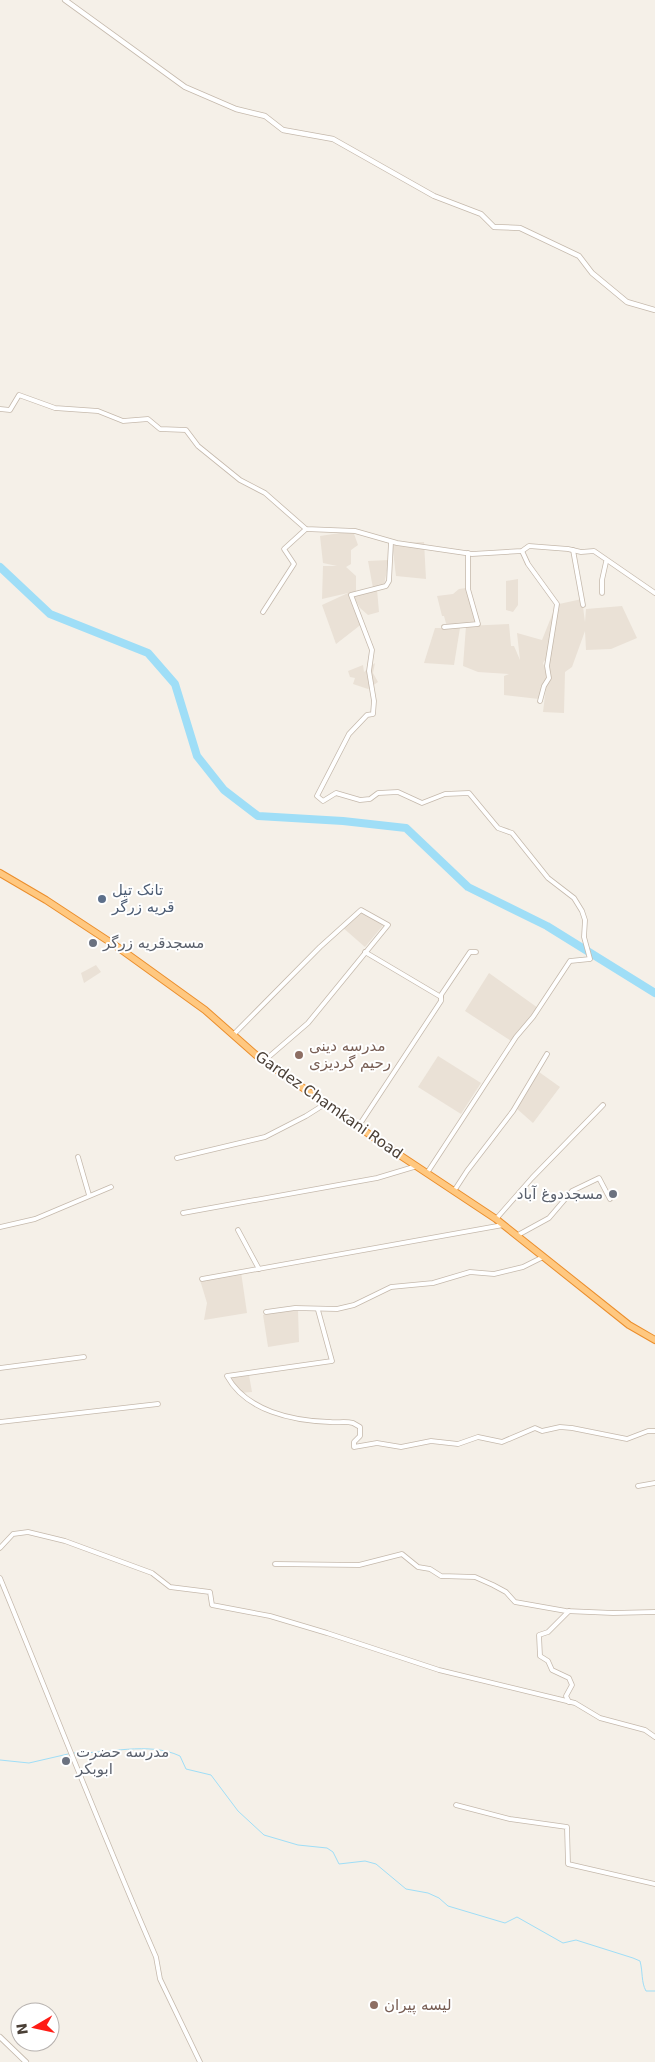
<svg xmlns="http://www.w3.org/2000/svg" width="655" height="2062" font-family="'DejaVu Sans','Noto Naskh Arabic',sans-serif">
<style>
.residential{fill:#eae1d6}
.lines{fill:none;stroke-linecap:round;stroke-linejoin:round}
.stream{stroke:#9fdef7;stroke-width:1}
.river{stroke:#9fdef7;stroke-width:8}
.minor-casing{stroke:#c5b9ac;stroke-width:5.5}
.tertiary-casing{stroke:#c5b9ac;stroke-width:6}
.trunk-casing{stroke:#eb8e2c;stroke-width:8}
.minor{stroke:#fff;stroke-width:4}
.tertiary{stroke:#fff;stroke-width:4.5}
.trunk{stroke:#ffc880;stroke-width:6}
.service-dot{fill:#5c6f8a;stroke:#fff;stroke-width:2}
.worship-dot{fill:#6b7280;stroke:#fff;stroke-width:2}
.education-dot{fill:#8d6e63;stroke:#fff;stroke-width:2}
.labels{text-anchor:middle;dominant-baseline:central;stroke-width:4;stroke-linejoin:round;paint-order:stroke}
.service-label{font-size:15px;fill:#4e5e75;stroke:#fff;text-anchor:start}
.worship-label{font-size:15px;fill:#5b616d;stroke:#fff;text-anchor:start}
.education-label{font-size:15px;fill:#785e54;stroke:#fff;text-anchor:start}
.street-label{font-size:15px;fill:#4a3f36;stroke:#fff}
</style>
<rect width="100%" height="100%" fill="#f5f0e8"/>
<g class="residential">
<polygon points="353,531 358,545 351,550 351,564 346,567 356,576 356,591 349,594 355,609 362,617 363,623 336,644 322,605 348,593 322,599 323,566 337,566 323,563 320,536"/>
<polygon points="424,542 426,579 396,576 392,543"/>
<polygon points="389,560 384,585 373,588 368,561"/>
<polygon points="518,579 518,605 513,612 506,610 506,581"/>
<polygon points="466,588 477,622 447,627 444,616 442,616 437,596 453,594 459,589"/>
<polygon points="377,589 379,612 368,615 360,608 352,594"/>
<polygon points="582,599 585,622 586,609 622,606 637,638 611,649 586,650 585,631 572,667 565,672 564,713 543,712 547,679 539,699 504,695 504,676 509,674 478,672 463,666 466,626 509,624 511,646 514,646 520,660 517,633 542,640 558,600 548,656 543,663 546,671 559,604"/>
<polygon points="435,628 460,628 454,665 424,663"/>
<polygon points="375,663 373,673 378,682 368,689 353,684 355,678 350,677 348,671 363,665 364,672"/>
<polygon points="362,908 385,923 365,947 341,926"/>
<polygon points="96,965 101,972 84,983 81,973"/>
<polygon points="489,973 538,1008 524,1028 520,1028 511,1041 465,1011"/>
<polygon points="438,1056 481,1083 461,1114 418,1087"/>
<polygon points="539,1072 560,1087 533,1123 516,1108"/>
<polygon points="241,1272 247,1313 204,1320 207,1303 200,1280"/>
<polygon points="291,1309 298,1309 299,1342 268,1347 263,1315"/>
<polygon points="246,1373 249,1375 252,1392 240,1393 228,1376"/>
</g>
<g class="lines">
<g class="stream">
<path d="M74,1753C108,1754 148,1741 180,1756L186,1769L211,1775L238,1811L264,1835L298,1845L327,1848L333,1852L339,1864L365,1861L376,1864L406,1889L428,1893L439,1898L448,1906L505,1923L517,1917L563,1943L576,1940L633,1958L640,1961C643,1972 641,1982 646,1991H655"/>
<polyline points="0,1760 29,1763 68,1754"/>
</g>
<polyline class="river" points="0,567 50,614 148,653 175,684 197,756 224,790 258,816 343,821 406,828 468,887 547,926 655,993"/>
<g class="minor-casing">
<g id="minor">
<polyline points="0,409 10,410 19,395 55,408 98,411 123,421 148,419 160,429 186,430 198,446 240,480 265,493 306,529 355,531 397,543 472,554 522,551 529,546 568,549 581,552 594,551 655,593"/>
<polyline points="391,542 389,581 386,586 351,595 372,650 369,671 374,701 373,714 367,715 349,734 317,796 323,801 336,793 360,800 370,799 378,793 398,792 422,803 445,794 469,793 498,828 512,833 548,878 574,898 582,911 585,920 584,937 590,959 570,961 533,1017 516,1037 427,1173"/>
<polyline points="573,550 583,605"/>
<polyline points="522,551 528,564 557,604 547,666 549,678 544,686 540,701"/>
<polyline points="602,593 602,580 606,562"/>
<polyline points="263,612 294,564 284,549 306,529"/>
<polyline points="444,627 478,624 468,589 468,553"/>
<polyline points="365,952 441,997"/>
<polyline points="233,1035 320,947 361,910 388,925 308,1023 264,1061"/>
<polyline points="358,1127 441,1001 441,995 470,952 476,952"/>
<polyline points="78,1157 89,1195"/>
<polyline points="177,1158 265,1137 306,1116 325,1104"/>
<polyline points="454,1191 467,1171 513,1111 547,1054"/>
<polyline points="183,1213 377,1178 417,1166"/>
<polyline points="496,1219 532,1178 603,1105"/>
<polyline points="0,1227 35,1219 111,1187"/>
<polyline points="238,1230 259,1269"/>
<polyline points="518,1235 549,1218 572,1191 599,1178 610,1199"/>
<polyline points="202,1279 503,1225"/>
<path d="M318,1310L332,1361L227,1376C246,1411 293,1421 330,1422C338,1423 345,1421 353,1423L360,1427V1436L354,1442V1447L377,1443L401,1447L431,1441L458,1444L478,1437L502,1442L535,1428L542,1431L560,1427L572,1428L627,1439L648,1431H655"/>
<polyline points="266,1312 295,1308 337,1309 354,1305 391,1287 433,1283 470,1272 494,1274 523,1267 543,1257"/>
<polyline points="0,1368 84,1357"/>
<polyline points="0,1422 158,1404"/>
<polyline points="638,1486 655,1483"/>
<polyline points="0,1548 13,1534 28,1532 65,1541 152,1573 170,1587 210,1592 212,1605 270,1616 327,1633 439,1670 575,1703 600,1718 645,1730 655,1737"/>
<polyline points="275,1564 359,1565 402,1554 418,1567 430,1569 441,1576 475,1577 493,1585 506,1592 515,1602 566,1611 613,1613 655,1612"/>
<path d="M0,1578C52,1704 101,1831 156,1957L160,1979L200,2062"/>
<polyline points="569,1611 548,1632 539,1635 540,1656 548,1661 552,1670 569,1678 572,1685 566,1696 569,1702"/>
<polyline points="456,1805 510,1819 567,1827 568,1864 655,1884"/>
</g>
</g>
<g class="tertiary-casing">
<g id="tertiary">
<polyline points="65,0 185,87 236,109 265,116 283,130 333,139 434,196 481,214 494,227 520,228 579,256 592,273 627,302 655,310"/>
<polyline points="0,2037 26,2062"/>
</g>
</g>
<g class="trunk-casing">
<polyline id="trunk" points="0,873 46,900 119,948 205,1010 256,1055 386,1146 496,1219 629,1325 655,1340"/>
</g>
<use href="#minor" class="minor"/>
<use href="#tertiary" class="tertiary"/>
<use href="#trunk" class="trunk"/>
</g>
<circle class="service-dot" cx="102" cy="899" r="5"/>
<g class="worship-dot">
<circle cx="93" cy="943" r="5"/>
<circle cx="613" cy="1194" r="5"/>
<circle cx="66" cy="1761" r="5"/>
</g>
<g class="education-dot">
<circle cx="299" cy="1055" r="5"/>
<circle cx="374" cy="2005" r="5"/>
</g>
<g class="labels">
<g class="service-label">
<text x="112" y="890">تانک تیل<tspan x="112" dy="17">قریه زرگر</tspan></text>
</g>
<g class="worship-label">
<text x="103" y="943">مسجدقریه زرگر</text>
<text x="603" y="1194" text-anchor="end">مسجددوغ آباد</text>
<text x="76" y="1752">مدرسه حضرت<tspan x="76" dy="17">ابوبکر</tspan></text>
</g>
<g class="education-label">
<text x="309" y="1046">مدرسه دینی<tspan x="309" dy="17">رحیم گردیزی</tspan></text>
<text x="384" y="2005">لیسه پیران</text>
</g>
<g class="street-label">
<text transform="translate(329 1105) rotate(35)">Gardez Chamkani Road</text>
</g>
</g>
<g transform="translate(35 2027) rotate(261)"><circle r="24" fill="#ffffff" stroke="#b7b2af"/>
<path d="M0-4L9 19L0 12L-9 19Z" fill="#ff1c15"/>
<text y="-8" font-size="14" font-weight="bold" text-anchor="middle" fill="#4a3f36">N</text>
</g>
</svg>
